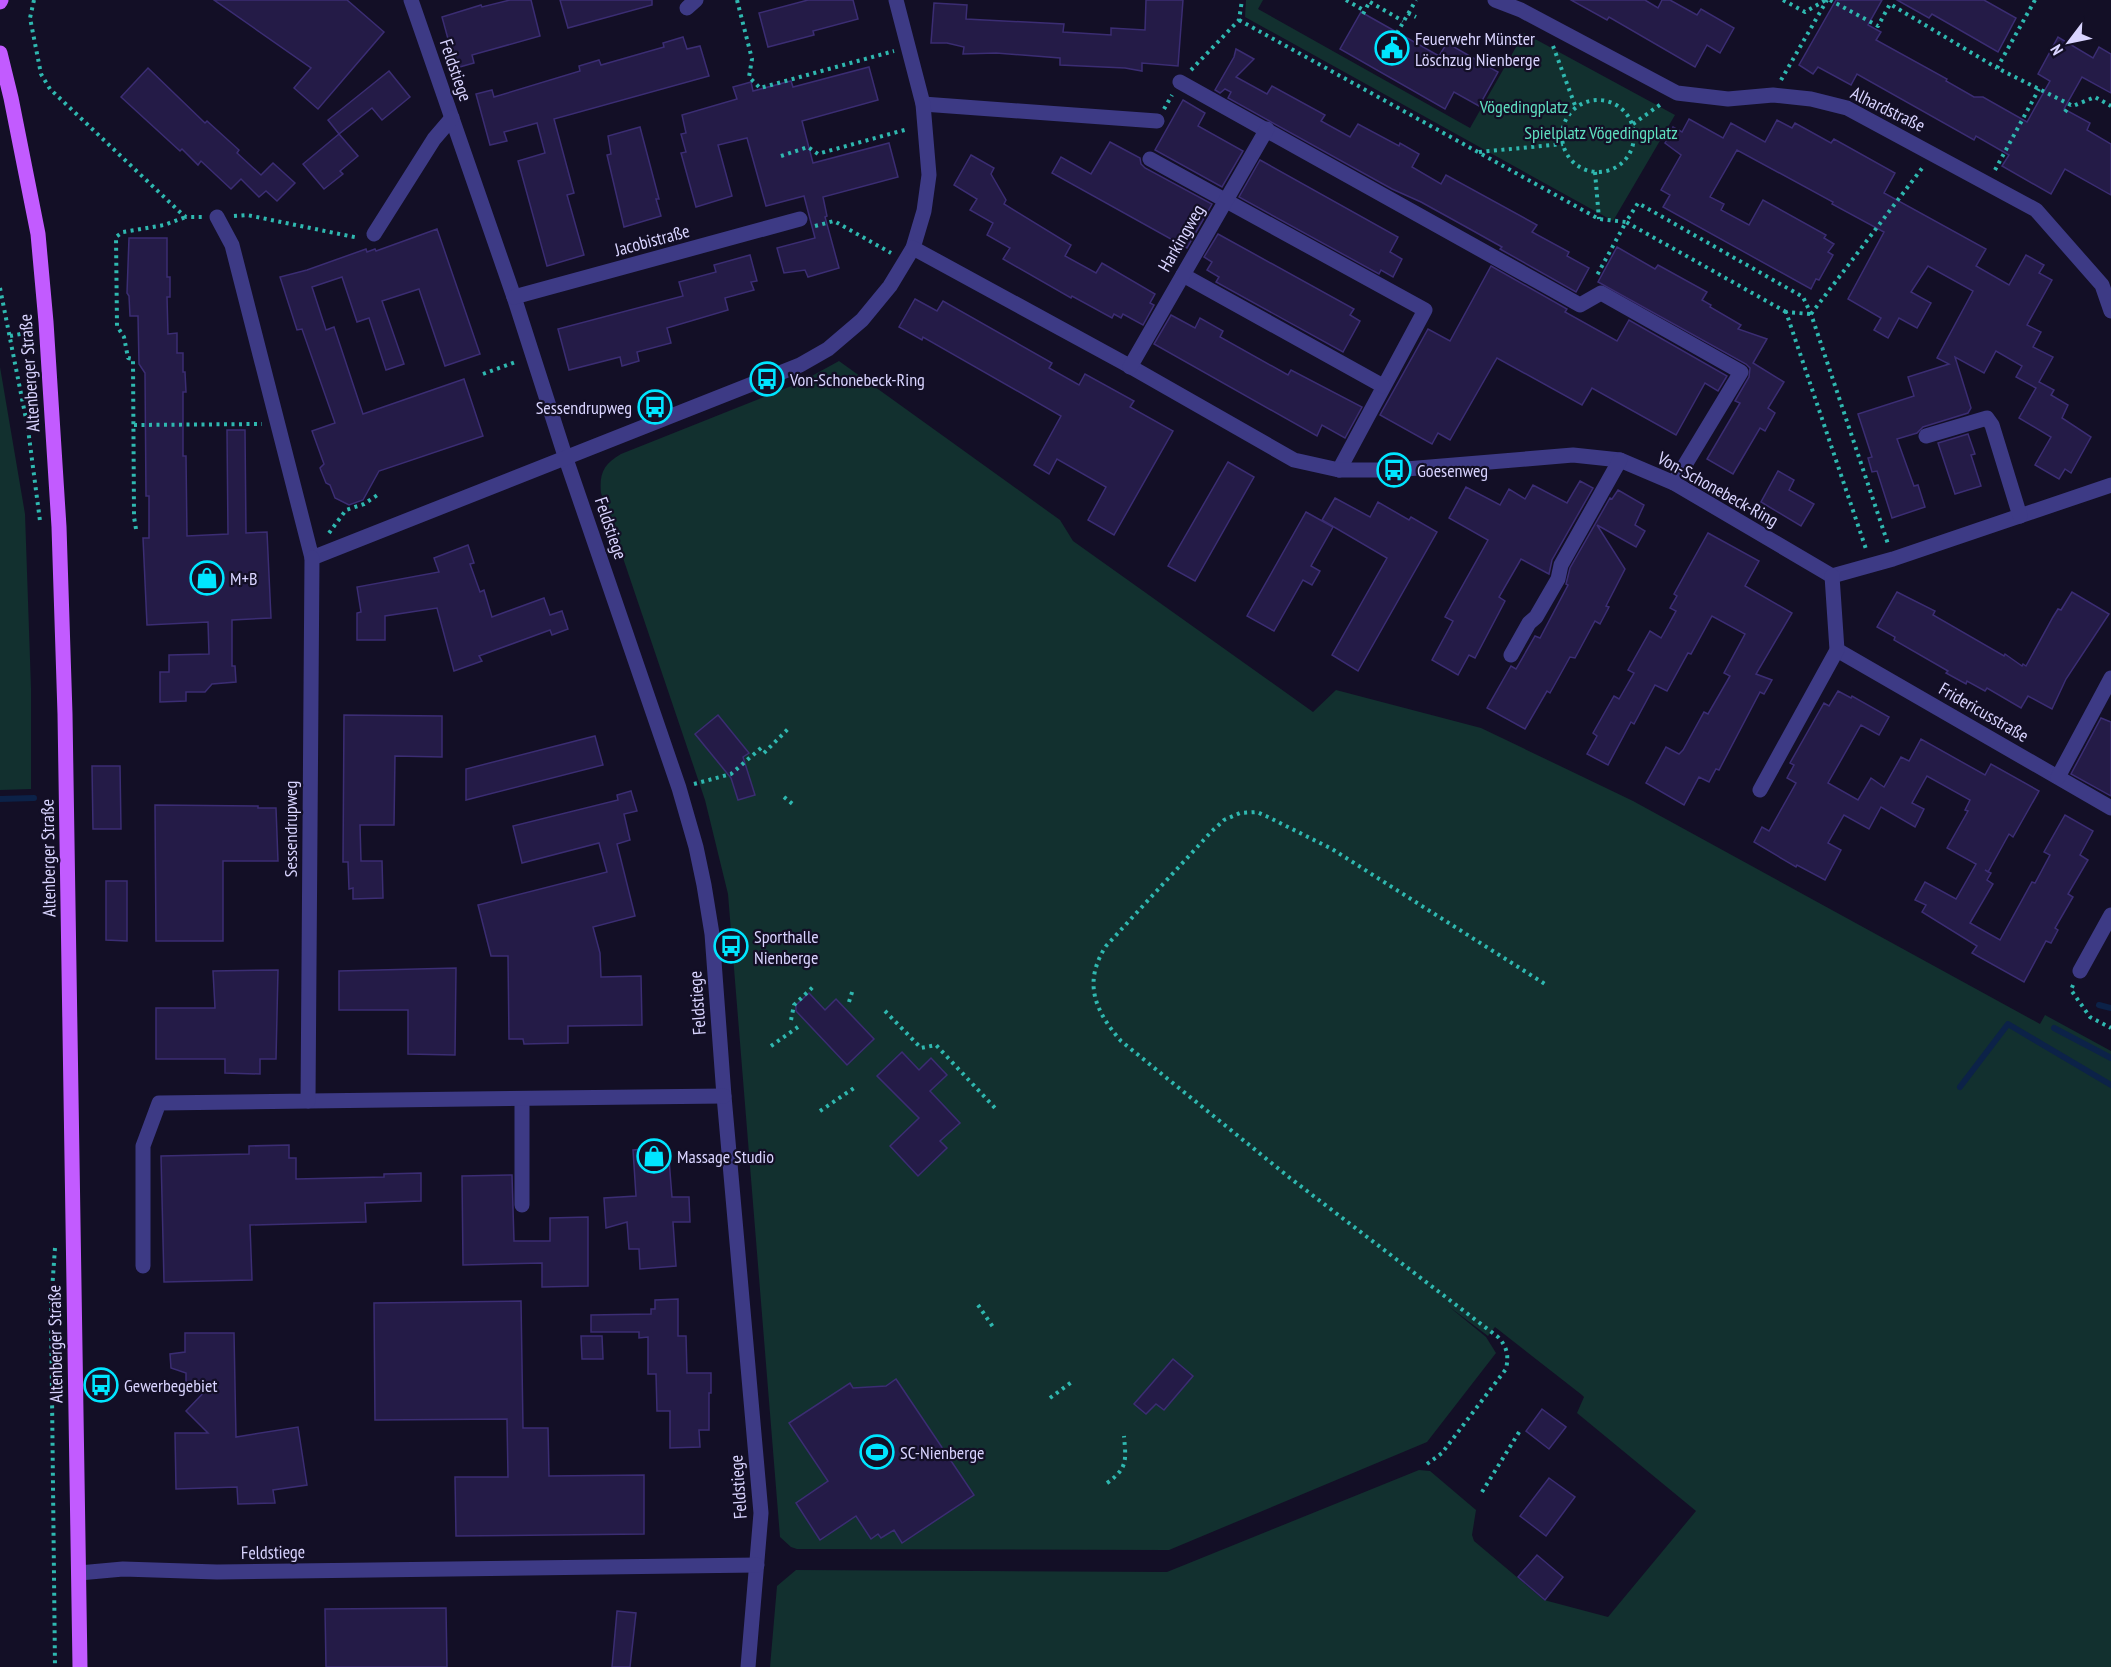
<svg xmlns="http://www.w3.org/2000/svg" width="2111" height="1667" font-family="'PT Sans Narrow',sans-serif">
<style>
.green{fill:#12302f}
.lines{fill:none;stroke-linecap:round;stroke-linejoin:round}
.stream{stroke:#0c2248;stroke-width:6}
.building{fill:#241b47;stroke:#3b2d73;stroke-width:1.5}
.path{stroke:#2fb8b0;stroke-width:4;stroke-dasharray:3 4.5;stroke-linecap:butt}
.minor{stroke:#3d3a85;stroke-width:15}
.major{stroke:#c25bff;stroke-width:15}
.labels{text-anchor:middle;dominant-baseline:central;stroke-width:4.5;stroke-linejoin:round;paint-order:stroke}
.poi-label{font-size:18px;fill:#d9d4ff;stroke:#130f26;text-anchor:start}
.street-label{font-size:18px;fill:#d9d4ff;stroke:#130f26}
.park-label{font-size:18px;fill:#5fe0c0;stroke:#130f26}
</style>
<rect width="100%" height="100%" fill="#130f26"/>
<g class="green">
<polygon points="1246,0 1263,0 1258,9 1470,128 1524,33 1675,115 1613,221 1245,17"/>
<path d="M839,361L1060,520L1073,541L1313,712L1336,690L1481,728L1633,801L2040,1024L2045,1015L2111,1051V1667H770L777,1586L796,1570L1167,1572L1419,1470L1430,1471L1476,1510L1472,1535L1474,1541L1544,1600L1608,1617L1696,1511L1577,1413L1584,1397L1582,1395L1495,1327L1488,1336L1447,1305L1486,1337L1496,1353L1427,1442L1169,1550L797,1549L791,1547L780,1537L728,894L705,800L601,493C599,473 604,464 621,454L799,383Z"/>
<polygon points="0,367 25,514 31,688 31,789 0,790"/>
</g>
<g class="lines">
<g class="stream">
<polyline points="0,799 34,798"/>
<polyline points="2099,1005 2111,1008"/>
<polyline points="2054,1028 2111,1058"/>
<polyline points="1960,1087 2008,1024 2111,1085"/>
</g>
</g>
<g class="building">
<polygon points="214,0 347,0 384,32 318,109 294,88 311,68"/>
<polygon points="510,0 531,0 540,36 472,55 474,63 456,68 442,17 481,5 482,7"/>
<polygon points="560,0 652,0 652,5 568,28"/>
<polygon points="808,0 853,0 858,19 813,31 814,35 768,47 759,13"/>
<polygon points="1146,0 1183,0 1178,66 1142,63 1142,71 1125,68 1060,65 1060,58 996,53 963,54 964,47 947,43 931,43 934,3 967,5 966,19 1064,24 1063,32 1111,35 1111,28 1145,30"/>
<polygon points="1571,0 1645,0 1658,8 1662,0 1670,0 1697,15 1701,9 1734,28 1720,53 1707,45 1695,67 1609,17 1607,20"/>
<polygon points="1836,0 1882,0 1868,25 1881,32 1876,40 1947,79 1946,81 1974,97 1983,97 2027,122 2050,81 2038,74 2058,37 2093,58 2099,47 2111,54 2111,93 2082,77 2064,109 2090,123 2087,130 2111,144 2111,195 2065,169 2051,194 2002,166 2009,155 1976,136 1974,140 1857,74 1851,85 1818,67 1813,74 1799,65"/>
<polygon points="1897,0 1984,0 2016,18 1998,52 1932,14 1929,18"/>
<polygon points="1361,12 1439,56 1447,43 1498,72 1479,106 1454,92 1445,109 1340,49"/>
<polygon points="683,37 687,49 700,46 709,76 554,119 574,193 567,195 584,255 547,266 518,161 545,153 537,123 504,132 507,141 490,145 476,94 492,90 494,97 580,71 579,66 599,60 601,65 664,47 663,43"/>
<polygon points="1236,49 1254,59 1236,77 1267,94 1272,86 1325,115 1321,121 1350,137 1358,124 1399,146 1400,143 1419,154 1412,167 1441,184 1446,175 1537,225 1532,232 1569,252 1567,256 1589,268 1576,292 1500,249 1502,247 1468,228 1421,202 1392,189 1228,98 1231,92 1225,89 1220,93 1215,90 1234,57"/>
<polygon points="869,67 878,100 802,121 813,163 889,143 898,177 823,197 827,216 825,217 839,268 808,277 805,270 784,273 777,248 815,238 804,196 766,206 747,138 718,145 732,196 696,207 681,153 686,152 681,134 686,133 682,115 737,99 733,87 751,82 753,91 791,81 793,87"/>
<polygon points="148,68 205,123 207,121 239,150 237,153 261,175 273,163 295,183 277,201 266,191 259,197 241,179 231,189 201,161 198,165 182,149 180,151 121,97"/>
<polygon points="389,71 410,97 382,120 372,108 339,134 328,120"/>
<polygon points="1183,100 1205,113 1198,126 1243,151 1222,187 1155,150"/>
<polygon points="1689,119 1723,138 1731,123 1765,142 1777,120 1792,128 1795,123 1831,143 1834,139 1895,173 1884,193 1986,249 1976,266 2009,285 2026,255 2044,265 2039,273 2052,280 2027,325 2041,332 2033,347 2053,357 2039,382 2054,390 2051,395 2068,405 2062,418 2091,437 2071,473 2065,469 2059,479 2035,465 2051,437 2019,418 2036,388 2016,377 2022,366 1996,351 1984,373 1955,357 1971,408 1968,413 1923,427 1917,433 1897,439 1914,486 1918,485 1925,507 1892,518 1877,471 1872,472 1868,458 1872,457 1858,414 1914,396 1908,377 1949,364 1937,358 1973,291 1928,266 1911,292 1931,303 1917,328 1899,318 1888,338 1874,330 1881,318 1848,299 1884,232 1832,204 1833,202 1737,150 1710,197 1724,204 1721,210 1749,225 1763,200 1826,235 1824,238 1834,244 1828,252 1833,255 1819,280 1816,279 1811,289 1663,207 1670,195 1661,190 1681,155 1665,143 1673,127 1682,132"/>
<polygon points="640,127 659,199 656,199 661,216 624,227 607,155 611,154 608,136"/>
<polygon points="339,134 358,156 340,171 343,174 324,189 303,164"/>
<polygon points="1110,142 1140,158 1141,164 1145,168 1212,204 1187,248 1052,173 1061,157 1091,174"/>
<polygon points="971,155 994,168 991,174 1006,200 1004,204 1071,245 1065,256 1096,273 1102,263 1155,294 1150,303 1154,305 1143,325 1123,314 1121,318 1114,314 1112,318 1072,296 1071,298 1003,259 1010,248 987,235 993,223 970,210 977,199 954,185"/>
<polygon points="1260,160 1398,237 1390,252 1402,259 1393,277 1381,270 1379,274 1239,197"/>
<polygon points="437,229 480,354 445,366 419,289 382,301 404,364 386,370 369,318 357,322 342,277 312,287 326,330 334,327 363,414 464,379 483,436 379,471 363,500 349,505 335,498 330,485 326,483 320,468 324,464 312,431 335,423 302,329 297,330 280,277 307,270 366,249 367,252 375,249 376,251"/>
<polygon points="1218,234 1354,309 1350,315 1360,321 1343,352 1216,282 1219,277 1207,270 1212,262 1204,257"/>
<polygon points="129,238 167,238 167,277 170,277 170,297 167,297 168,334 177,333 177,353 183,353 183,372 185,372 186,392 183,392 183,456 186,456 187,536 228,534 227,430 245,430 246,533 267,532 271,618 232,620 232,666 235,666 236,682 212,684 205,692 186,692 186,701 160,702 160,672 169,672 169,655 209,654 208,622 147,625 143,538 149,538 149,496 146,496 145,373 139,364 138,316 130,316 129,296 127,293"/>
<polygon points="1617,247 1655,269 1658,265 1707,292 1702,300 1711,305 1710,307 1741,325 1738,329 1767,339 1753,363 1784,382 1768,408 1775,413 1765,431 1760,428 1733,474 1707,459 1740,403 1735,401 1749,377 1750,368 1746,364 1598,282"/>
<polygon points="750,255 757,281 751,282 754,290 725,298 728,310 667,328 671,343 637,352 639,361 622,366 620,357 569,370 558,329 683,296 679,282 716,272 714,265"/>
<polygon points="1491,266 1567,309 1565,312 1617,341 1629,320 1727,376 1718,391 1705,383 1676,435 1592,388 1582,405 1497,358 1450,440 1438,433 1432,444 1380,415 1428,329 1450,341"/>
<polygon points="915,299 937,311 943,301 1052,363 1049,368 1079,385 1085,374 1134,401 1130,407 1173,431 1114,535 1088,520 1106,487 1057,459 1049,474 1034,465 1061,416 923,337 922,340 899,327"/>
<polygon points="1171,315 1195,328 1200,318 1223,331 1220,337 1288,375 1291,370 1362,407 1345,438 1322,425 1317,436 1154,344"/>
<polygon points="1968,434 1975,454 1971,455 1981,486 1955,494 1938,443"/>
<polygon points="1228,462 1254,477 1195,581 1168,566"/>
<polygon points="1778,471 1794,480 1789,490 1814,504 1801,526 1761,502"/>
<polygon points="1580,481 1593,488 1552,560 1549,574 1521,559 1499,597 1505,601 1475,658 1469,655 1458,675 1432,660 1453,621 1445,617 1488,540 1449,518 1466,487 1500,505 1509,489 1525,499 1533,485 1567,503"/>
<polygon points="1618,490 1644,505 1635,525 1645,531 1636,547 1597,525 1625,569 1606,606 1609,607 1600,624 1595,621 1575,658 1570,657 1550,693 1547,691 1525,729 1487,708 1511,666 1516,669 1535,636 1540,638 1568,585 1566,584 1570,568 1610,498 1612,499"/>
<polygon points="1335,498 1370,517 1378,502 1409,520 1411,517 1437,532 1358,671 1332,655 1387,558 1322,520"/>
<polygon points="1306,512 1333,527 1311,566 1320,571 1312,585 1303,580 1274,631 1247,616"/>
<polygon points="1708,533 1759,561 1745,586 1792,613 1756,674 1772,680 1764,694 1760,692 1719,770 1716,769 1709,782 1699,777 1684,805 1646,783 1666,747 1679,754 1683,750 1704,712 1708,714 1730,676 1724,673 1745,634 1712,616 1691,654 1688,653 1667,691 1655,685 1634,724 1631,722 1608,765 1587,754 1597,736 1593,733 1614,696 1619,699 1634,673 1628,670 1650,631 1661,638 1676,611 1670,608 1677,596 1674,594"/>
<polygon points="468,545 474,563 470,564 480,592 484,590 492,617 544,598 550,615 562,611 568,629 552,635 550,630 479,656 482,661 454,671 437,608 385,616 385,640 357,640 357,613 361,612 357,587 439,572 434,558"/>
<polygon points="1897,592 1935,611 1933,615 2004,656 2005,654 2022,666 2023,664 2026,666 2053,617 2058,609 2061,610 2072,592 2109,614 2066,679 2052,709 2028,696 2021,708 1987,688 1985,691 1967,681 1966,684 1946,673 1948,671 1894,640 1895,637 1877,627"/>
<polygon points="1838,691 1851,698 1852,696 1889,717 1879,735 1861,725 1828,783 1858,800 1871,778 1884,787 1901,757 1909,761 1921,739 1985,775 1991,764 2039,791 2013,837 2009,834 1988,872 1985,870 1991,873 1987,880 1993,884 1970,923 2000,940 2032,882 2035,883 2050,855 2044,852 2065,815 2093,831 2080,855 2088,860 2068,894 2073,897 2055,928 2058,930 2051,943 2046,941 2024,982 1972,953 1977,946 1922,912 1926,905 1915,900 1925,882 1956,899 1976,864 1947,848 1968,811 1965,810 1970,800 1927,776 1912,803 1924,809 1915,827 1881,807 1869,829 1844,815 1828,843 1841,850 1825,880 1797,865 1796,867 1754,842 1762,827 1769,831 1796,783 1787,778 1794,765 1790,763 1824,703 1829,706"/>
<polygon points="344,715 442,716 442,757 395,756 394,825 360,825 361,861 382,861 383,898 353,899 353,888 349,889 348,862 343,862"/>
<polygon points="718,715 749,753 743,757 755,795 738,800 731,778 695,734"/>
<polygon points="2101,718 2111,722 2111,796 2071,774"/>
<polygon points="595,736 603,765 466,800 466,769"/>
<polygon points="92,766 120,766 121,829 93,829"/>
<polygon points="631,791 637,811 624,814 630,840 617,844 635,916 593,927 600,953 601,977 641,976 642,1025 568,1026 568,1043 524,1044 523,1039 509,1039 508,956 491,956 478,905 607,872 599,843 522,863 513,826 618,800 617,795"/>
<polygon points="155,805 258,806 258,808 276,808 278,861 223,861 223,941 156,941"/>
<polygon points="106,881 127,881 127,941 106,940"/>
<polygon points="456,968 455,1055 408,1054 408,1010 339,1010 339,971"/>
<polygon points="278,970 276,1059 260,1059 260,1074 225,1073 225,1059 156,1059 156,1008 215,1008 213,971"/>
<polygon points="809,993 825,1010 836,999 874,1039 847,1065 796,1011 796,1005"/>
<polygon points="902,1052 919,1070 931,1058 947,1075 930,1091 960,1123 940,1141 947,1148 918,1176 890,1146 919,1118 877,1076"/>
<polygon points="289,1145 289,1158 296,1158 296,1179 384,1177 384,1174 421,1173 421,1201 365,1203 366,1222 250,1225 252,1280 164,1282 161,1156 249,1154 249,1146"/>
<polygon points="668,1147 672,1197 689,1197 690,1222 673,1222 676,1266 640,1269 639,1249 629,1249 627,1222 606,1228 604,1198 636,1196 633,1150"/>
<polygon points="512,1175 514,1241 550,1241 550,1218 588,1217 588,1286 542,1287 542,1263 463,1265 462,1176"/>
<polygon points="678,1299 678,1336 686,1336 687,1373 711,1373 711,1393 709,1393 709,1430 699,1430 700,1447 670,1448 670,1411 657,1411 656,1374 648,1374 648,1337 639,1338 639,1332 591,1332 591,1315 651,1314 651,1309 655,1309 655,1300"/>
<polygon points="521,1301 523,1428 548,1428 549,1476 644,1475 644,1534 456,1536 455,1477 508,1477 507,1419 375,1420 374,1303"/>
<polygon points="185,1333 234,1333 236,1437 298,1427 307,1485 273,1490 275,1503 238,1504 237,1487 176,1489 175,1433 208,1433 186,1411 209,1387 186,1388 186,1373 171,1368 170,1354 185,1352"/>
<polygon points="581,1336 602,1336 603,1359 582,1359"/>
<polygon points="1173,1359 1193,1376 1164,1410 1156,1404 1146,1414 1134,1404"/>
<polygon points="896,1379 974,1495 902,1543 894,1530 881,1538 878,1534 871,1539 856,1516 820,1540 796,1503 828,1481 789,1423 850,1383 853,1388 886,1386"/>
<polygon points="1542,1409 1566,1427 1549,1449 1526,1431"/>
<polygon points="1549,1478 1575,1497 1546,1536 1520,1516"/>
<polygon points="1537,1555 1563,1577 1545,1600 1518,1577"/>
<polygon points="446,1608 447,1667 326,1667 325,1609"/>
<polygon points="617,1611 636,1613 630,1667 612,1667"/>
</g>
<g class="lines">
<g class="path">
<polyline points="34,0 30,18 41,74 50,89 181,213 186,217 202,217"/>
<polyline points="737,0 752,59 749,77 760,88 894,51"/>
<polyline points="1346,0 1365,11"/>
<polyline points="1783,0 1805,12 1826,0"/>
<polyline points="1830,0 1878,26 1890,4 1997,68"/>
<polyline points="2035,0 1997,68 2073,106 2095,97 2111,106"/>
<polyline points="1370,2 1403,21"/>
<polyline points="1408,13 1416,17"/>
<polyline points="1363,14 1370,1"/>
<polyline points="1239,20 1599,219 1626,222 1596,277"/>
<polyline points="1397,33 1416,0"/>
<polyline points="1553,46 1576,108"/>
<polyline points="1191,70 1239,20 1242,0"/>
<polyline points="1781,80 1827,0"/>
<circle cx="1598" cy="136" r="36"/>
<polyline points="1164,109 1172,95"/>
<polyline points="2065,112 2070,105"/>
<polyline points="1633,124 1661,104"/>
<polyline points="1479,152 1563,144"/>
<polyline points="781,156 808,147 818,154 821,153 908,129"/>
<polyline points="1995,170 2039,89"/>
<polyline points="1595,172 1599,219"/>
<polyline points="234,216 247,215 359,238"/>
<polyline points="815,226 834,221 891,253"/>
<polyline points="0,288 28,429 40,521"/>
<polyline points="1786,312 1626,222 1638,203 1803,297 1811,314 1888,544"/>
<polyline points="1810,314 1786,312 1867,552"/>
<polyline points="1811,314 1923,167"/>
<polyline points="10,336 31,332"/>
<polyline points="483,374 518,361"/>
<polyline points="134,425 262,424"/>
<polyline points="136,529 134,517 133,359 128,358 124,337 117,326 116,237 123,232 164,225 186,217"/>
<polyline points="329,533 346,510 364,504 379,494"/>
<polyline points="764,753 789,728"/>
<polyline points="694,784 731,774 761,748"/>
<polyline points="784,797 795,806"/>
<polyline points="2073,985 2071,990 2090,1017 2111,1028"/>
<polyline points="849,1002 853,989"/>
<polyline points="885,1011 921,1048 936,1045 995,1108"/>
<polyline points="791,1020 794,1005 814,986"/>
<polyline points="771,1046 798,1027"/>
<polyline points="820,1111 857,1086"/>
<polyline points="55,1248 51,1305 55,1667"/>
<polyline points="978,1305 993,1327"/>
<polyline points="1050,1398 1073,1381"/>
<path d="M1427,1464L1442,1453L1506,1369C1509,1355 1507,1347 1498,1337L1290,1178L1121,1041C1094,1010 1083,982 1106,946L1211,832L1224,820L1240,813L1257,812L1266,816L1332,849L1545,984"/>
<path d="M1107,1483C1128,1468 1126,1460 1124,1436"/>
<polyline points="1482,1492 1521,1429"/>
</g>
<g class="minor">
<polyline points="411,0 514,297 566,459 679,788 696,847 704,885 712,934 724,1096 761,1513 748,1667"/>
<polyline points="1495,0 1521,10 1677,93 1728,99 1773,95 1811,99 1847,108 2036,210 2102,285 2111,311"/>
<polyline points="687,8 696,0"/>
<polyline points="1180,82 1580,305 1601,293 1741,372 1674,483"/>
<polyline points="923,104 1157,121"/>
<polyline points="1150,159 1425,310 1339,470"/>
<polyline points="217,217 232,245 312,558 800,365 828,349 862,320 890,286 913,248 924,211 929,175 923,104 896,0"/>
<polyline points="374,234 434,139 452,118"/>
<polyline points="913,248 1124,363 1294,460 1339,470 1394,470 1573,455 1620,460 1674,483 1832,576 1893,559 2111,485"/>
<polyline points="1183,275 1383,386"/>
<polyline points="514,297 800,219"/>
<polyline points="1130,367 1267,129"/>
<polyline points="1926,436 1987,418 1992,425 2020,516"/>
<polyline points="1837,650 2111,808"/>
<polyline points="1511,655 1529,623 1536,617 1558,579 1561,565 1620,460"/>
<polyline points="2058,777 2111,678"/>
<polyline points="1760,790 1837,650 1832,576"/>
<polyline points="2080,971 2111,915"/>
<polyline points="522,1099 522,1205"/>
<polyline points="308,1101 724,1096"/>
<polyline points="143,1266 143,1146 159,1103 308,1101 312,558"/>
<polyline points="79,1573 123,1569 217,1572 757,1565"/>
</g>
<g class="major">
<polyline points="0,2 1,0"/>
<polyline points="0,53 11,98 38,234 46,322 59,527 65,714 80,1667"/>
</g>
</g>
<defs>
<g id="civic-ring" transform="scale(1.725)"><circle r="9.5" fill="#130f26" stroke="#00e5ff" stroke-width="1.5"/><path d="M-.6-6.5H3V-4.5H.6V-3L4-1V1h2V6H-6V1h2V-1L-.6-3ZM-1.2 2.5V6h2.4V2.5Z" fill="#00e5ff"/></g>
<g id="bus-ring" transform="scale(1.725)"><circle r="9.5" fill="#130f26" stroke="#00e5ff" stroke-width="1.5"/><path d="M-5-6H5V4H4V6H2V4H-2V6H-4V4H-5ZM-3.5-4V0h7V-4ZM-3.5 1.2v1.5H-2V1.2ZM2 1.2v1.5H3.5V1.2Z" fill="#00e5ff"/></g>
<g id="shop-ring" transform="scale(1.725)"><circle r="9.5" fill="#130f26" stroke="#00e5ff" stroke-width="1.5"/><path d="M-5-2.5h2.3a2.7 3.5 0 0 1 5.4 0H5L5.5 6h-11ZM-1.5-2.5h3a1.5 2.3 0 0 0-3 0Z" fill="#00e5ff"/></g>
<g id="stadium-ring" transform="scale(1.725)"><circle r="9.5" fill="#130f26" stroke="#00e5ff" stroke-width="1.5"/><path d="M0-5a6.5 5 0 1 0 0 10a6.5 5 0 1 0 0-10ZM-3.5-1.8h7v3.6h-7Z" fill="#00e5ff"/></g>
</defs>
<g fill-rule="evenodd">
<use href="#civic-ring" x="1392" y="48"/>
<use href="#bus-ring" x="767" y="379"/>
<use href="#bus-ring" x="655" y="407"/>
<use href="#bus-ring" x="1394" y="470"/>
<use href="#shop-ring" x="207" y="578"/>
<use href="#bus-ring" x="731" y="946"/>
<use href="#shop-ring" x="654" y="1156"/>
<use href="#bus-ring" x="101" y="1385"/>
<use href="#stadium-ring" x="877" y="1452"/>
</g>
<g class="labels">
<g class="poi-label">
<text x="1415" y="38">Feuerwehr Münster<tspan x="1415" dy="21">Löschzug Nienberge</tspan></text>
<text x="790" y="379">Von-Schonebeck-Ring</text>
<text x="632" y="407" text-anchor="end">Sessendrupweg</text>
<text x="1417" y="470">Goesenweg</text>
<text x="230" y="578">M+B</text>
<text x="754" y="936">Sporthalle<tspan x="754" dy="21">Nienberge</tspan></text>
<text x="677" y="1156">Massage Studio</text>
<text x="124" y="1385">Gewerbegebiet</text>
<text x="900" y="1452">SC-Nienberge</text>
</g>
<g class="street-label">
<text transform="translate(456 70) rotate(71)">Feldstiege</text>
<text transform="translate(1888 109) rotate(26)">Alhardstraße</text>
<text transform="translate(1181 238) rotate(-60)">Harkingweg</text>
<text transform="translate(652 240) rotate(-15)">Jacobistraße</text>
<text transform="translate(29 373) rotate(-94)">Altenberger Straße</text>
<text transform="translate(1718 489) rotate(29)">Von-Schonebeck-Ring</text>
<text transform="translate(611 528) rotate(71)">Feldstiege</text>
<text transform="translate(1984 712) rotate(30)">Fridericusstraße</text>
<text transform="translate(290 829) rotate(-90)">Sessendrupweg</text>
<text transform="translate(48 858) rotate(-91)">Altenberger Straße</text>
<text transform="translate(697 1003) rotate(-94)">Feldstiege</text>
<text transform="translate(55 1344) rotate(-91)">Altenberger Straße</text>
<text transform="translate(738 1487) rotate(-94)">Feldstiege</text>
<text transform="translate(273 1552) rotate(-1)">Feldstiege</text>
</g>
<g class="park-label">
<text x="1524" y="106">Vögedingplatz</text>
<text x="1601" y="132">Spielplatz Vögedingplatz</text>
</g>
</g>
<g transform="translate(2069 42) rotate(238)" stroke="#130f26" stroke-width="4.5" paint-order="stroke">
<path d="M0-4.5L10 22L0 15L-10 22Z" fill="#d9d4ff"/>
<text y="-9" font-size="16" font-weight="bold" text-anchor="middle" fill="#d9d4ff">N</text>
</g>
</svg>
